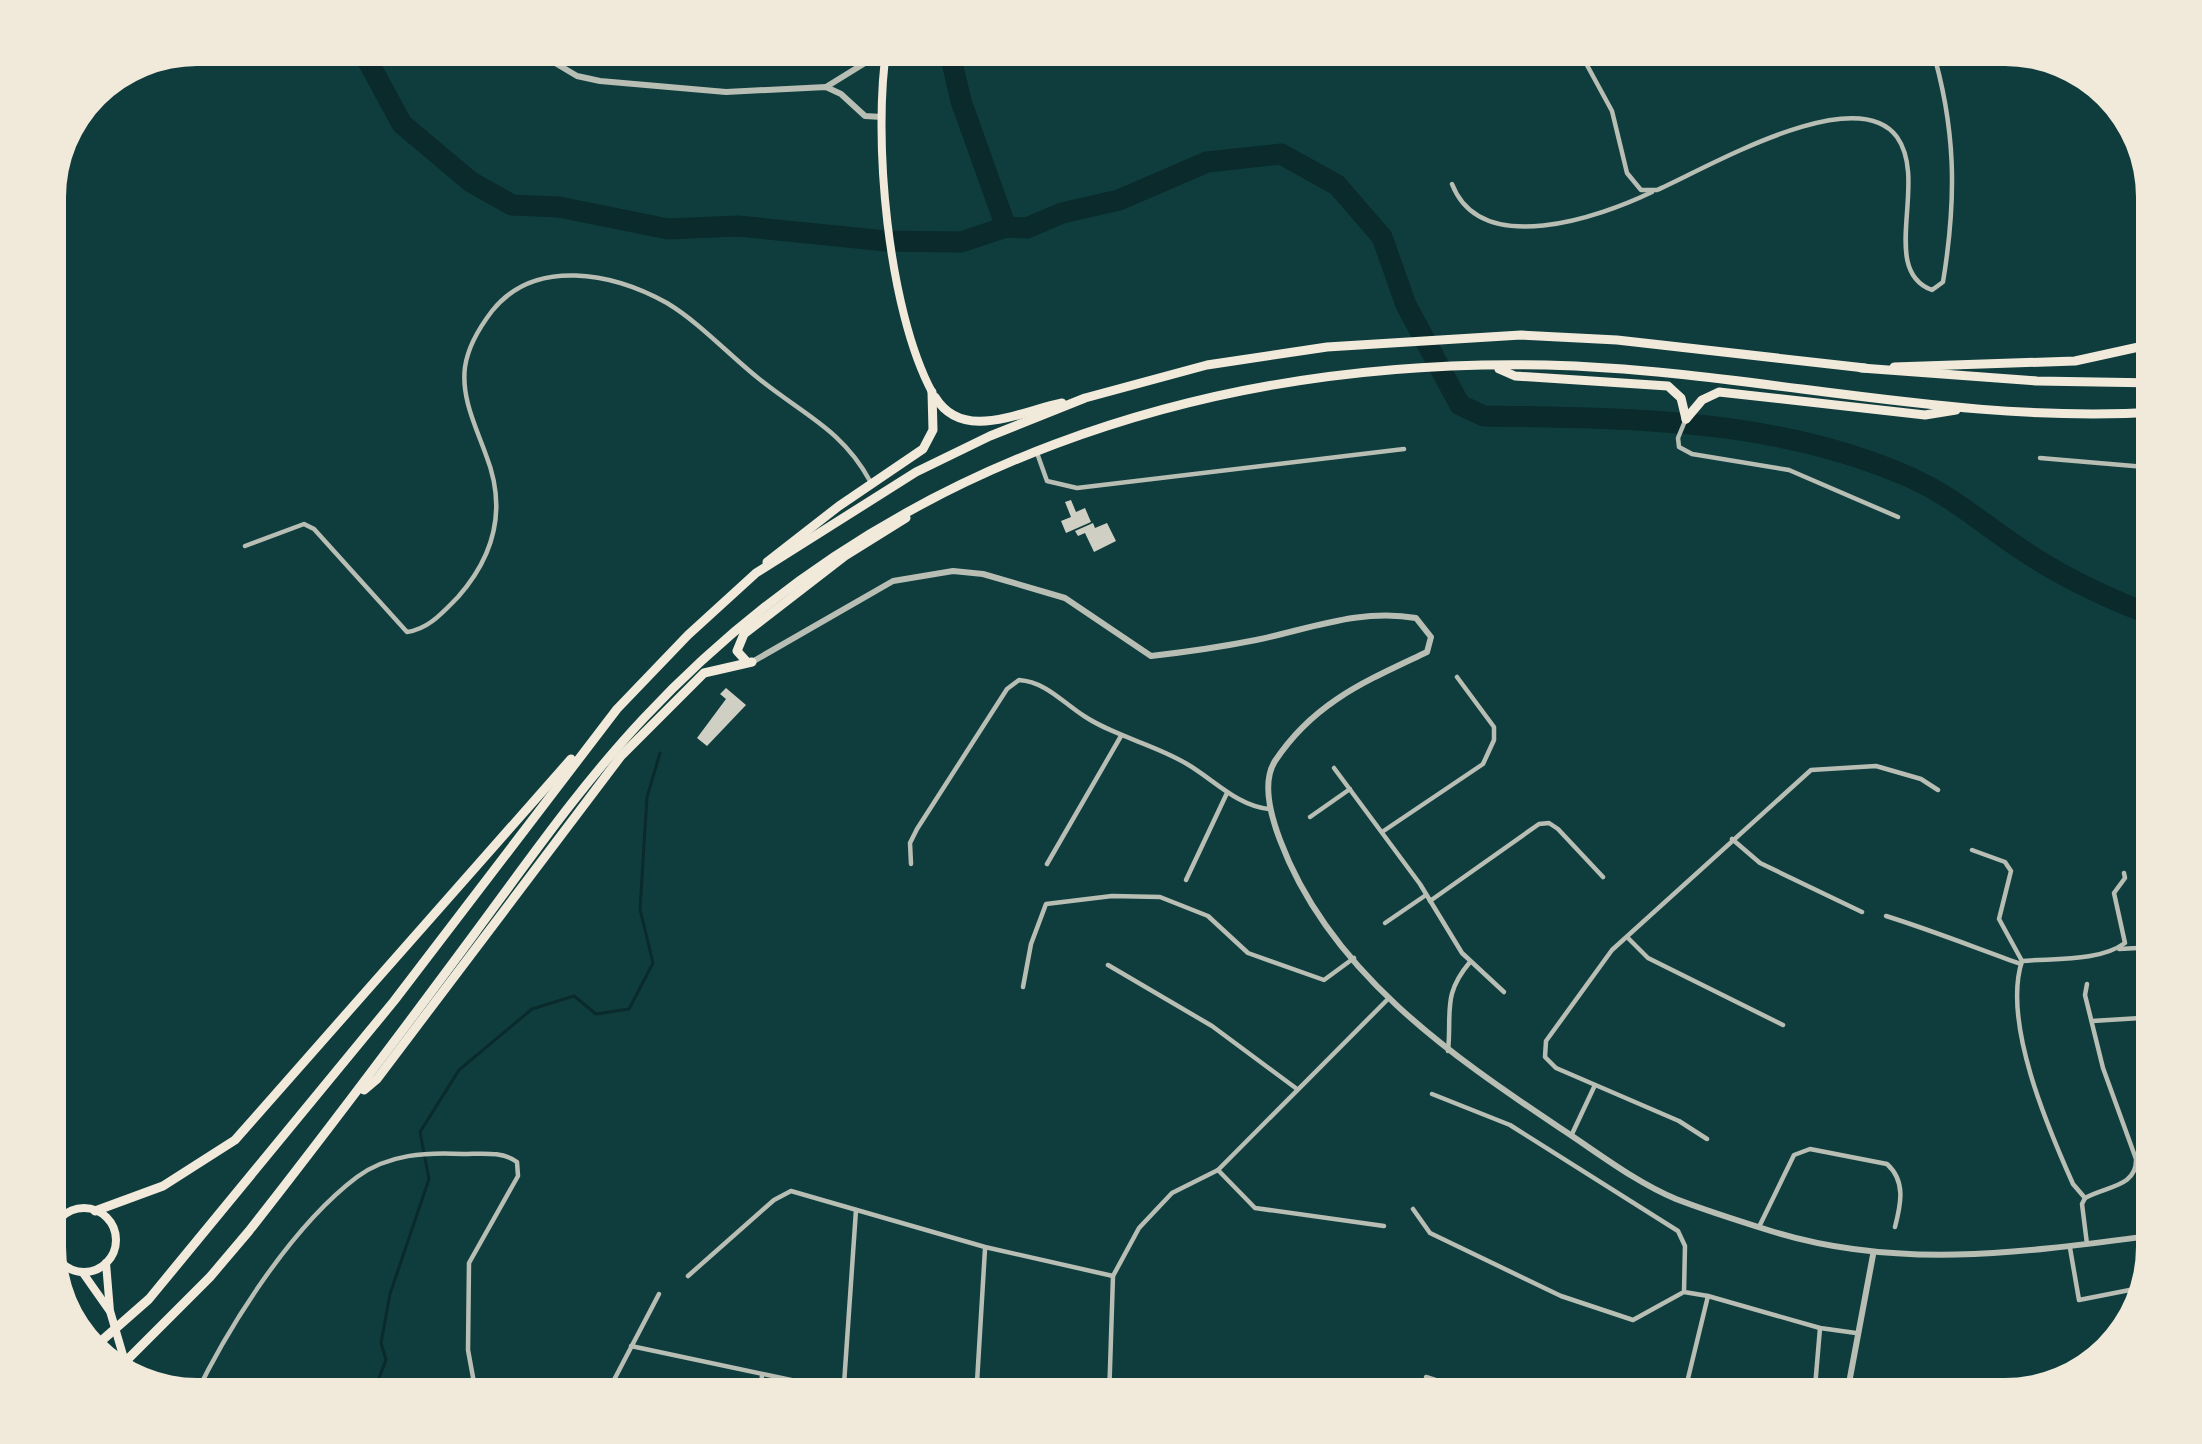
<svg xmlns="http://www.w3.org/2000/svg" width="2202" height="1444" font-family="'DejaVu Sans',sans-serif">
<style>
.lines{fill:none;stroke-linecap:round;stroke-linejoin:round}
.stream{stroke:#0a2a2b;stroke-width:3}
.river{stroke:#0a2a2b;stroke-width:21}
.building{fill:#cfcfc3}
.minor{stroke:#b8beb3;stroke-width:4.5}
.tertiary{stroke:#b8beb3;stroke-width:6}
.secondary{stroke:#f1e9da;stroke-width:8}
.trunk{stroke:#f1e9da;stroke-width:9}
.motorway{stroke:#f1e9da;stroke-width:9}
</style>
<rect width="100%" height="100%" fill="#0f3d3e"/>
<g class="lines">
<polyline class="stream" points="371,1399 386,1360 381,1343 390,1294 429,1179 420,1132 459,1070 532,1009 574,996 596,1014 629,1009 653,963 640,909 647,797 660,753"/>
<g class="river">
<path d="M359,45L402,124L471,182L512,205L559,207L668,229L738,226L886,241L961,242L1006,227L1027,228L1062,213L1119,200L1207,162L1281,154L1337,185L1382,237L1406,305L1460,405L1484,416C1627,418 1776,418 1909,477C1954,496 1992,532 2033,557C2072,582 2114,601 2157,617"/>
<polyline points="948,45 961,101 1006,227"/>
</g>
</g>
<g class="building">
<polygon points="1071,500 1076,512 1085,508 1091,522 1066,533 1061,521 1071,517 1065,502"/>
<polygon points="1093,523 1095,528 1107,523 1116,541 1094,552 1085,533 1078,536 1075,531"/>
<polygon points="726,688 746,705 707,746 697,738 726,699 720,694"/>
</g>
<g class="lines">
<g class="minor">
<path d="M1576,45L1612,111L1627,173L1641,190H1657C1705,169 1855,80 1897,137C1929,182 1878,270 1932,290L1943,282C1957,197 1956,127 1931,45"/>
<path d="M1452,184C1481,259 1600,217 1652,192"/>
<polyline points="1685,421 1678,438 1679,447 1692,454 1789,470 1898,517"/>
<polyline points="1037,453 1047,481 1077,488 1404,449"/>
<polyline points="2040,458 2157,468"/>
<path d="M245,546L304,524L314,529L407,632C429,629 443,612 458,597C495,555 507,508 486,455C476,427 461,398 465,367C468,346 479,328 492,311C535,257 613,273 667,303C700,323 728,354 758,378C802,414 842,429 870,481"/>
<polyline points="1334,768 1420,884 1462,953 1504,992"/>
<polyline points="1310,817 1350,789"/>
<polyline points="1382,832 1483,764 1494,740 1494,727 1457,677"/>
<polyline points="1732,839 1760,863 1862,912"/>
<path d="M1972,850L2005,862L2011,871L1999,919L2022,961C2053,958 2099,962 2125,943L2114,893L2125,878L2124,873"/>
<path d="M911,864L910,843L917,829L1007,689L1019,680C1046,682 1062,702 1084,716C1116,737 1154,744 1187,764C1213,779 1237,806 1269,809"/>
<polyline points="1047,864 1121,736"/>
<polyline points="1186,880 1227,793"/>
<polyline points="1430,901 1539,824 1549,823 1558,829 1603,877"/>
<path d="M1886,916C1931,930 1976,948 2021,964"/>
<polyline points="1385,923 1426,895"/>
<polyline points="1627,937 1648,958 1783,1025"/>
<polyline points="2119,949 2157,947"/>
<path d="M2022,961C2002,1022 2048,1128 2073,1184L2085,1198"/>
<polyline points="1108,965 1212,1026 1297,1089"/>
<polyline points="1023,987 1031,944 1046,904 1112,896 1160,897 1208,916 1248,953 1324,980 1354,958"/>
<polyline points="2092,1021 2157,1017"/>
<path d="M1448,1051C1452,1012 1442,995 1470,962"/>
<polyline points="1432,1094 1510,1125 1678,1231 1685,1246 1684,1292 1708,1296"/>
<polyline points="1572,1134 1595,1085"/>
<polyline points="1707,1139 1679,1121 1556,1068 1545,1057 1546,1041 1612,950 1811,770 1876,766 1921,779 1938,790"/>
<polyline points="1218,1170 1255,1208 1384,1226"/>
<path d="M2085,1198C2106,1186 2137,1187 2136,1159L2103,1068L2085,995L2087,984"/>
<polyline points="2085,1198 2082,1204 2087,1244"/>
<polyline points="1413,1209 1430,1233 1561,1296 1633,1320 1682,1293"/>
<path d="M1759,1227L1794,1155L1810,1149L1887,1164C1906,1181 1901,1204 1895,1227"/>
<polyline points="2070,1248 2079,1300 2145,1287"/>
<polyline points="688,1276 774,1200 791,1191 985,1247 1113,1276"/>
<polyline points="631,1346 810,1384"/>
<polyline points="1426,1377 1454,1386"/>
<polyline points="1847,1395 1865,1399"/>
<path d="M194,1398C229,1325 292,1226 357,1177C388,1154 427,1152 463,1154C481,1154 503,1151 517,1162L518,1176L469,1263L468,1350L477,1399"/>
<polyline points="604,1399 659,1294"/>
<polyline points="759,1399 762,1376"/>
<polyline points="843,1399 856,1210"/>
<polyline points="976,1399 985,1249"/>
<polyline points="1109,1399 1113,1276 1139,1228 1172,1193 1218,1170 1388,999"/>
<path d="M1447,1399C1464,1367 1491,1386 1516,1399"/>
<polyline points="1683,1399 1708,1296 1820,1328 1856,1333"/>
<polyline points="1814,1399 1820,1328"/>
</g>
<g class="tertiary">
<polyline points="525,45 577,76 600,81 726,92 826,87 841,94 865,116 882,117"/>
<polyline points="826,87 886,50"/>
<path d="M752,662L893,581L953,571L983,574L1065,598L1151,656C1186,652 1221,647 1256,640C1309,629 1361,608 1416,618L1431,637L1427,652C1366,681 1314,702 1275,761C1261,783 1272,819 1280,840C1329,971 1449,1054 1560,1128C1597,1152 1635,1182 1676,1199C1707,1211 1739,1221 1771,1231C1899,1271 2027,1252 2157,1235"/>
<polyline points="45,1206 68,1213"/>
<polyline points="45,1234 52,1242"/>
<polyline points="1846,1399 1873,1255"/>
</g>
<g class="secondary">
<path d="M887,45C872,137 888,310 932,392"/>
<circle cx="84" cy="1240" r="32"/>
<polyline points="106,1263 110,1311 130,1379"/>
<polyline points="83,1273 109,1310"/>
</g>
<g class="trunk">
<polyline points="1894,367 2075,361 2157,343"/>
<polyline points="1499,369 1515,376 1668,386 1681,398 1686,419"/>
<path d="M935,397C963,443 1021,411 1062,403"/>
<polyline points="1686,419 1702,400 1719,392 1925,415 1956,410"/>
<polyline points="767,562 839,506 923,449 933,430 932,392"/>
<polyline points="747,662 737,651 744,634 845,556 906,518"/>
<polyline points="364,1090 377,1079 621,756 704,673 752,662"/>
<polyline points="95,1211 163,1186 235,1140 571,759"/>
<polyline points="57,1296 62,1263"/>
<polyline points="91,1350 149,1299 394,1001 617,709 688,635 756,573 916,472 990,436 1085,398 1207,365 1327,347 1521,335 1617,340 1865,368"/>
<path d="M113,1374L210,1277L249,1231C326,1133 401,1033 475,933C529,860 582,784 644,718C881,465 1203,358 1546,365C1750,370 1951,425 2157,412"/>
</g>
<polyline class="motorway" points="1861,368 2037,381 2157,383"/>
</g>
<path d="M0 0H2202V1444H0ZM197 66H2005A131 131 0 0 1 2136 197V1247A131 131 0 0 1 2005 1378H197A131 131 0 0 1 66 1247V197A131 131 0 0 1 197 66Z" fill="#f1e9da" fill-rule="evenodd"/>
</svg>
